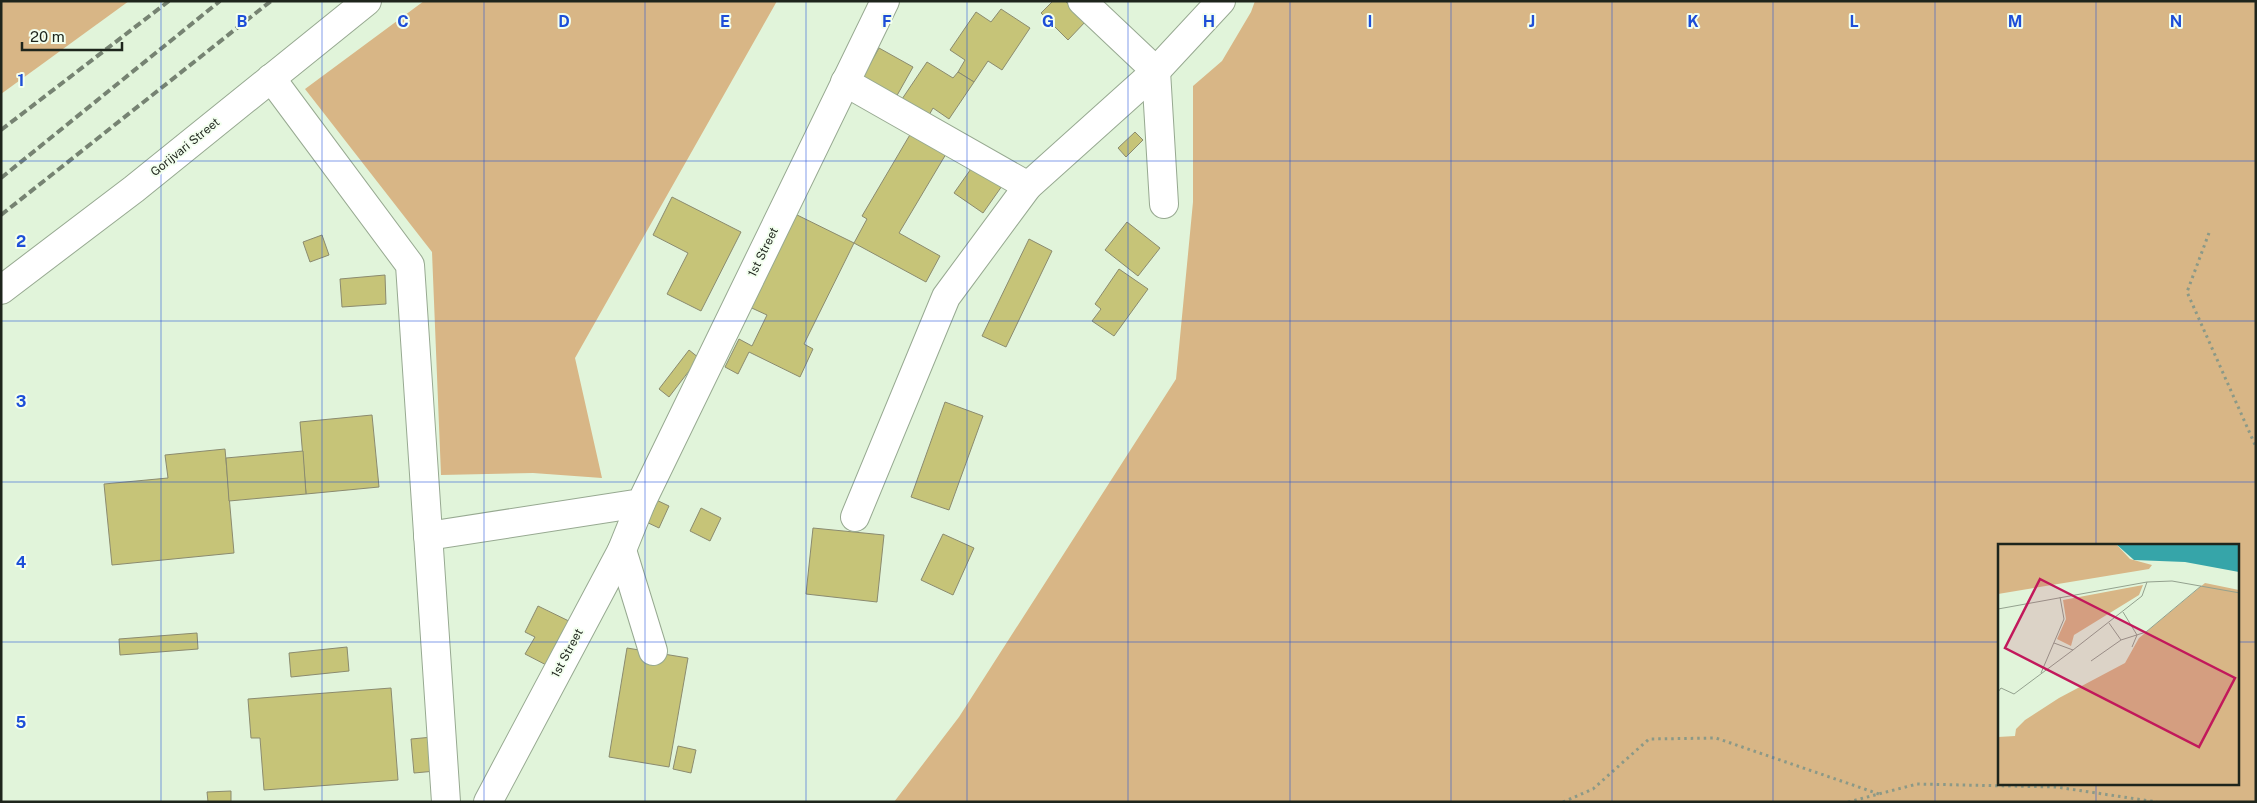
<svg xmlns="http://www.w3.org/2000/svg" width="2257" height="803" font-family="'Public Sans',sans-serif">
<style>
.green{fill:#d8b686;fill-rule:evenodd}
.building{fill:#c6c478;stroke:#8b8b6f}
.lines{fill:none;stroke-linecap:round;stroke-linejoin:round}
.minor-casing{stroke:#97a991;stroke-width:30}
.major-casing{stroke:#97a991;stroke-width:30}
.path{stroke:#8b9987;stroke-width:3;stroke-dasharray:2.5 4;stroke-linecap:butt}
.minor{stroke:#fff;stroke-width:28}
.major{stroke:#fff;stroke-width:28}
.rail{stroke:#768372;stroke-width:4;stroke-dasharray:8 4;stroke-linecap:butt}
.grid{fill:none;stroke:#1d4ed8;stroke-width:1;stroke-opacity:0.55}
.labels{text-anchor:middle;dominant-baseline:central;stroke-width:4;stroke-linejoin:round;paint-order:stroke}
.street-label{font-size:12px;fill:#1e251c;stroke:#f3ffef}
.inset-road{fill:none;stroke:#93a18e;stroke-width:1}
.view{fill:#c2185b;fill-opacity:0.15;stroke:#c2185b;stroke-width:2.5}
.inset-edge{fill:none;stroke:#1e251c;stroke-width:2.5}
.grid-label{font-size:16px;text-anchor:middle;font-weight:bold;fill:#1d4ed8;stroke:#f3ffef;stroke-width:4;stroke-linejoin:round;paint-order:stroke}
</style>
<rect width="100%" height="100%" fill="#e1f4da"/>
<g class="green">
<polygon points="1,1 129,1 1,94"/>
<polygon points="424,1 777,1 575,358 602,478 533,473 441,475 432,252 305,89"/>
<path d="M1255,1H2256V802H894L959,717L1176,379L1193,202V86L1222,61L1251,12ZM2000,546H2238V784H2000Z"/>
</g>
<g class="building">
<polygon points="1053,1 1065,1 1086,21 1068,40 1041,13"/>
<polygon points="1001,9 1030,28 1002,70 988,61 974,82 958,72 965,60 950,50 976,12 991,22"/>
<polygon points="879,48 913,67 895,99 861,80"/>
<polygon points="927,62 953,78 958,72 974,82 949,119 933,108 928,117 902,99"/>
<polygon points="1135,132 1143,140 1126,157 1118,148"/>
<polygon points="911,133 946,154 899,233 940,256 926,282 854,243 867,219 862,216"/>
<polygon points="973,166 1002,186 983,213 954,193"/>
<polygon points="672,197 741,232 701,311 667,294 688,253 653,235"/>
<polygon points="789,211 854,243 804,344 813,349 800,377 749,352 738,374 725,367 739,339 752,346 767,315 743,304"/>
<polygon points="1127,222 1160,248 1138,276 1105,250"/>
<polygon points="322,235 329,255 310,262 303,242"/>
<polygon points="1029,239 1052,251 1006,347 982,336"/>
<polygon points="1119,269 1148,289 1114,336 1092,321 1101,309 1095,304"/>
<polygon points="385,275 386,304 342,307 340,279"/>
<polygon points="689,350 699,358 669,397 659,389"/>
<polygon points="945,402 983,416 949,510 911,497"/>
<polygon points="372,415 379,487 306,494 300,422"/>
<polygon points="225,449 234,553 112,565 104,484 168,478 165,455"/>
<polygon points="303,451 306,494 229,501 226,458"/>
<polygon points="652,498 669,506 659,528 642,520"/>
<polygon points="701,508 721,518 710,541 690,531"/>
<polygon points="813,528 884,535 877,602 806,594"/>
<polygon points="943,534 974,548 953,595 921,580"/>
<polygon points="538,606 577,625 554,669 525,654 535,637 525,632"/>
<polygon points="197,633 198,649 120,655 119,639"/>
<polygon points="347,647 349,671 291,677 289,653"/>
<polygon points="627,648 688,658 669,767 609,757"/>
<polygon points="391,688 398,780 264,790 260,738 251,738 248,699"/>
<polygon points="433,737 436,771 414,773 411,739"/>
<polygon points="678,746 696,750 691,773 673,769"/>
<polygon points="231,791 231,802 208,802 207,792"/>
</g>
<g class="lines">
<g class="minor-casing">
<g id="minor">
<polyline points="1082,1 1156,71 1164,204"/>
<polyline points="271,78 410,265 446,802"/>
<polyline points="845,82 1028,186 946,297 855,517"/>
<polyline points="1028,186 1156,71 1221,1"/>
<polyline points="428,536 641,503 885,1"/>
<polyline points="622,550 653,651"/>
<polyline points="488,802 622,550 641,503"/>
</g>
</g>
<g class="major-casing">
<polyline id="major" points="1,290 134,189 367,1"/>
</g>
<g class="path">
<polyline points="2209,233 2187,292 2256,447"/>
<polyline points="1563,802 1593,789 1649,739 1716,738 1879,794"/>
<polyline points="1848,802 1917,784 2056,787 2157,802"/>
</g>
<use href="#minor" class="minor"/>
<use href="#major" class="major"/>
<g class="rail">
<polyline points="1,130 169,1"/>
<polyline points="1,178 220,1"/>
<polyline points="1,215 271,1"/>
</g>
</g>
<path class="grid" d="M161,1V802M322,1V802M484,1V802M645,1V802M806,1V802M967,1V802M1128,1V802M1290,1V802M1451,1V802M1612,1V802M1773,1V802M1935,1V802M2096,1V546M1,161H2256M1,321H2256M1,482H2256M1,642H2000M2238,642H2256M2096,784V802"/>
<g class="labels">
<g class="street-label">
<text transform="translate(185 147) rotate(-39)">Gorijvari Street</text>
<text transform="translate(763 252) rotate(-64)">1st Street</text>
<text transform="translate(567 653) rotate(-62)">1st Street</text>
</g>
</g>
<g transform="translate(1998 544)">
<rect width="241" height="241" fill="#e1f4da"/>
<path d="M0,0H118L132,15L154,21L151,25L0,50ZM207,39L241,46V241H0V193L17,192L18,185L27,176L61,154L127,119L141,94ZM145,41L141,51L76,91L73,102L59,95L68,75L65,56Z" fill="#d8b686"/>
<path d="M118,0H241V28L187,18L136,16Z" fill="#36a5a9"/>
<path class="inset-road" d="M0,65L149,38L174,37L242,49M125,68L139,91L134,103M123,96L148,88L203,42M56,99L75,106L144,52L149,38M93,117L123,96L111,79M43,129L66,75L62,53M0,148L3,144L16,150L75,106"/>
<path class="view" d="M42,35L237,134L201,203L7,104Z"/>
<rect width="241" height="241" class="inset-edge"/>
</g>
<g class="grid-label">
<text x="242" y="27">B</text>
<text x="403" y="27">C</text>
<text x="564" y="27">D</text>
<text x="725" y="27">E</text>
<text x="887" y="27">F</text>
<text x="1048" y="27">G</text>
<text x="1209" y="27">H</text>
<text x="1370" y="27">I</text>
<text x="1532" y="27">J</text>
<text x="1693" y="27">K</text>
<text x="1854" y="27">L</text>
<text x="2015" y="27">M</text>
<text x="2176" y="27">N</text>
<text x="21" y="86">1</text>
<text x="21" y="247">2</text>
<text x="21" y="407">3</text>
<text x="21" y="568">4</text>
<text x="21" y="728">5</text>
</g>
<rect width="2257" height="803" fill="none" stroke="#1e251c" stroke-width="5"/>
<path d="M22 42v8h100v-8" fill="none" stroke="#1e251c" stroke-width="2.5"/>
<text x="30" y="42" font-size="15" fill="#1e251c" stroke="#f3ffef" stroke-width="4" paint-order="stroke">20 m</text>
</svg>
